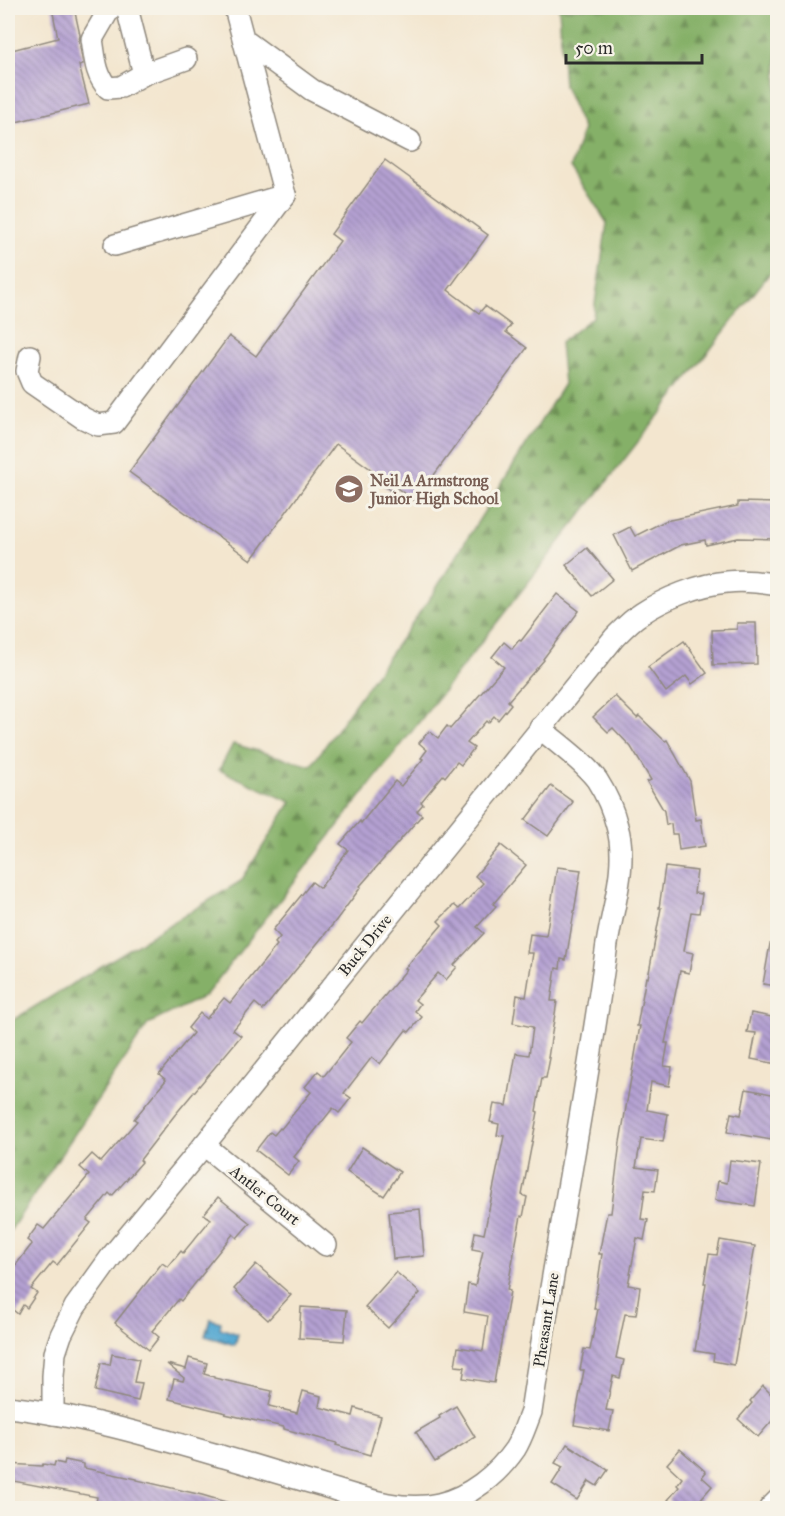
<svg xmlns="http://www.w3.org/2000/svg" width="785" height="1516" font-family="'IM FELL Great Primer',serif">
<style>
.forest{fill:url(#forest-firs);stroke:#586e49;stroke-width:1.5}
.water{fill:url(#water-ripples);stroke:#416a7e;stroke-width:1.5}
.building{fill:url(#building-back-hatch)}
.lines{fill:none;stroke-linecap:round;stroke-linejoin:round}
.minor-casing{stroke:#8f887d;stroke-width:24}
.minor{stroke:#fff;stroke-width:21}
.labels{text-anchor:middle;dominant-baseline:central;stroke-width:6;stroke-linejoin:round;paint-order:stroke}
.education-label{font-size:16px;font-weight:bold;fill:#785e54;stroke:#f7f3e8;text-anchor:start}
.street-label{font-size:16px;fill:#2b2b2b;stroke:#f7f3e8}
</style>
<defs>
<pattern id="forest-firs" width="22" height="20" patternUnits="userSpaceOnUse" patternTransform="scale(1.5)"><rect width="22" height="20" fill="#85b067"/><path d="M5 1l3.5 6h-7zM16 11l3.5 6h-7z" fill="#6d8f55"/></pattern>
<pattern id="water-ripples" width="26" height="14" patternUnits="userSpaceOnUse" patternTransform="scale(1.5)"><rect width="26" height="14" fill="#57a9d2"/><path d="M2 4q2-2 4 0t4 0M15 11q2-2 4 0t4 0" fill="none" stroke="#488aab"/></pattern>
<pattern id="building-back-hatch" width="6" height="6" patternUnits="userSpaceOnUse" patternTransform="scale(1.5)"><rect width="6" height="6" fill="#b4a0d2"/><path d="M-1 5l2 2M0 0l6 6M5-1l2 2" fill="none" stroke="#9383ab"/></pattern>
</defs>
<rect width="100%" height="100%" fill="#f7f3e8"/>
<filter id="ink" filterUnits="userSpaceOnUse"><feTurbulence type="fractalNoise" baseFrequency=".0167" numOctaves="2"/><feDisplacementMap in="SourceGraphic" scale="12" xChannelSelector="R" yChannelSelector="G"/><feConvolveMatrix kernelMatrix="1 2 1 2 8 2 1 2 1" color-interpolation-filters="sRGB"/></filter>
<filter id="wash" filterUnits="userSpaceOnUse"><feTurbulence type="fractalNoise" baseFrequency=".008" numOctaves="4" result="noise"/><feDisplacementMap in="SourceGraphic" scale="24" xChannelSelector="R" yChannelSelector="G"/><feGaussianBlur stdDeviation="1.35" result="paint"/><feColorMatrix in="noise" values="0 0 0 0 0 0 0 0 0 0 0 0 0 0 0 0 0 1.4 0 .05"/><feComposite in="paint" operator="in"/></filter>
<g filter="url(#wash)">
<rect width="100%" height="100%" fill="#f3e6cf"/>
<polygon class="forest" points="559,8 777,8 777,264 205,996 148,1024 8,1234 8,1023 241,881 291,802 219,770 233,744 311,766 432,595 564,384 560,343 593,317 607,223 571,167 583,129 564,86"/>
<polygon class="water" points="210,1319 221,1322 220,1328 238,1334 235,1345 205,1336"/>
<g id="blocks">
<g class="building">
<polygon points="52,8 74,8 80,35 79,41 83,64 79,65 89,104 8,124 8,51 58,38"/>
<polygon points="385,160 488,235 448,290 479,313 485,306 511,325 506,332 527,348 415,501 394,486 391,491 369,475 372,470 336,444 251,560 129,472 229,336 256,356 340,241 331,234"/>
<polygon points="738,502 777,503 777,539 738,538 706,545 705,540 681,545 632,571 614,535 630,527 635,536 665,521 738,506"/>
<polygon points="587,548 613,579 592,596 566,565"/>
<polygon points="557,594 579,611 543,659 544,660 508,701 511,704 498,720 494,716 488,723 486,721 467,743 474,748 461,765 457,762 445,777 443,775 421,802 423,804 417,811 422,815 360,886 361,887 334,923 263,1010 255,1003 233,1030 241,1036 174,1116 140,1160 142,1162 112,1196 109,1193 87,1220 91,1223 57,1265 53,1262 31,1289 37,1293 27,1308 23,1305 18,1314 8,1306 8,1275 32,1244 27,1240 38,1225 44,1229 89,1175 80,1167 92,1154 101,1162 137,1121 134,1119 166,1080 159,1074 193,1033 188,1028 200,1013 206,1019 224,998 230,1003 277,945 275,943 280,937 273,930 312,882 320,888 348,850 340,844 360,821 361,823 395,781 401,786 423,759 421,758 427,750 419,743 429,731 438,738 447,726 450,729 504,667 492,657 504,642 512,649 519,640 521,641"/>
<polygon points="737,623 756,623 757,664 713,665 712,630 737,629"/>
<polygon points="684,641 707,673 692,684 686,676 666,692 648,667"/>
<polygon points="615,696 637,718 639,716 665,741 667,740 690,781 696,820 701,819 705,846 679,850 677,834 672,834 671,824 666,825 664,811 647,782 651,780 631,747 613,728 608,732 593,717"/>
<polygon points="551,786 573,802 548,836 525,820"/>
<polygon points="501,845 526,865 493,904 496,906 477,927 484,933 454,965 457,967 446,980 438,973 415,1000 420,1004 415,1011 422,1017 409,1032 406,1030 380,1064 372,1057 344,1093 351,1098 339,1113 333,1108 294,1157 299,1161 288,1175 256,1150 270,1132 274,1135 280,1128 281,1129 311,1092 305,1087 318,1071 324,1076 351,1042 346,1038 360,1021 362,1023 407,969 405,968 442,925 438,921 454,905 459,909 483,883 475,876"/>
<polygon points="557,867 581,870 566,960 561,959 560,969 556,968 551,1001 557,1001 548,1058 550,1058 546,1078 542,1078 536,1111 538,1112 522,1195 527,1197 523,1217 521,1216 507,1290 510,1291 494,1383 463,1378 465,1367 455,1366 458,1347 483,1351 488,1316 464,1312 468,1284 475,1286 483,1251 472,1249 475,1232 484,1234 504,1136 497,1135 499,1124 490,1122 494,1104 507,1106 516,1053 529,1055 533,1027 513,1023 517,995 526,997 533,953 527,953 530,934 546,936"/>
<polygon points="665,867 697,871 694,893 702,894 699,913 691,912 684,951 693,953 689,973 680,971 665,1043 668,1043 664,1066 672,1067 669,1086 651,1082 647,1110 668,1114 663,1142 641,1139 636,1167 658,1170 655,1191 645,1190 641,1219 648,1220 644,1240 637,1238 628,1285 640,1287 636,1315 625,1314 616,1358 624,1360 620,1378 613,1376 606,1410 613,1411 609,1431 574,1425 584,1370 580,1370 584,1349 590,1350 598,1309 594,1309 602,1254 599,1254 607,1213 611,1213 620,1142 640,1026 637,1026 646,977 648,978 661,908 659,908"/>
<polygon points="770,944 777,944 777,986 763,984"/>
<polygon points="751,1013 777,1018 777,1064 751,1059 756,1033 747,1032"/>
<polygon points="746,1089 777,1095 777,1104 771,1140 727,1132 731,1113 741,1115"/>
<polygon points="362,1147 400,1172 384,1196 347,1172"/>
<polygon points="730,1160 761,1164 755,1206 715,1200 718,1181 727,1183"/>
<polygon points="218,1197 250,1223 237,1238 233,1234 204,1270 205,1271 181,1301 179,1299 152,1331 159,1337 149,1350 115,1323 162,1263 168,1267 181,1251 183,1253 211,1219 204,1214"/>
<polygon points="420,1209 424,1256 393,1259 389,1212"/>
<polygon points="720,1240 755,1246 734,1365 713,1361 714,1354 695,1351 706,1283 704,1283 709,1254 717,1255"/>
<polygon points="256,1264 291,1295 268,1320 234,1289"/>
<polygon points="396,1272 420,1293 388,1328 365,1307"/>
<polygon points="301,1307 347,1310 344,1341 299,1338"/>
<polygon points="112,1354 139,1359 134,1382 142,1383 138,1401 95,1391 101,1363 110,1365"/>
<polygon points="189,1358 207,1363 204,1374 214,1377 214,1378 272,1391 269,1406 297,1413 303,1391 321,1396 319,1407 353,1416 355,1408 381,1416 370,1455 336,1445 337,1443 284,1429 284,1427 225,1414 226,1413 169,1399 174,1379 183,1381 184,1378 167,1364 186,1369"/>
<polygon points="763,1386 777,1400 777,1415 758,1437 738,1419 752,1403 750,1401"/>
<polygon points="456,1406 475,1437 435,1462 416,1432 440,1418 439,1416"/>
<polygon points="567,1444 608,1470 597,1486 589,1481 577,1500 552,1484 563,1467 555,1463"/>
<polygon points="680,1449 706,1472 702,1477 712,1486 699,1501 708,1509 677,1509 668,1500 679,1487 677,1485 682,1478 667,1464"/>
<polygon points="65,1460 84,1464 84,1468 137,1479 137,1480 202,1495 236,1505 235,1509 95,1509 97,1497 8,1480 8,1464 42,1466 43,1464 54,1466 55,1462 64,1464"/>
</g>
</g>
</g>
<g filter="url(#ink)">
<use href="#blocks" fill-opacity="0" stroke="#8f887d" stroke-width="1.5"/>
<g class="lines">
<g class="minor-casing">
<g id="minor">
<path d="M110,8L92,39C95,56 95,75 108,88L121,87L144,74L186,59"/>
<polyline points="127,8 144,74"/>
<polyline points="235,8 285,195"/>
<polyline points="244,40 312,90 410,141"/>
<polyline points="115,245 285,195"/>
<polyline points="30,356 27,371 32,383 83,418 98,425 114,423 285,195"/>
<polyline points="204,1145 326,1245"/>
<path d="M8,1407C80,1415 154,1437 224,1457C256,1466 288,1476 320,1485C357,1496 400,1513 439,1504C469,1497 497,1475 515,1449C522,1438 526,1424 531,1412C554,1258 585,1105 606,951C611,911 629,866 617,826C613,810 606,794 597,780C583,761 558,744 540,728"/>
<path d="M53,1414V1376L55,1353L61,1335L75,1307L111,1257L204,1145L614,638C622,630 631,620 641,614C663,599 700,584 727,582C743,580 761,582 778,585"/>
<polyline points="770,1508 778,1500"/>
</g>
</g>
<use href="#minor" class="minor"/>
</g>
</g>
<defs>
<g id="school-disc" transform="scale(1.5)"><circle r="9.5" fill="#8d6e63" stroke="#f7f3e8"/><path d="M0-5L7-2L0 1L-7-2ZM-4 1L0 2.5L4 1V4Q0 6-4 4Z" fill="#fff"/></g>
</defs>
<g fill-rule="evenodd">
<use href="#school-disc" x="349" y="489"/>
</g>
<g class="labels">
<g class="education-label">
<text x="370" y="480">Neil A Armstrong<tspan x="370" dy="18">Junior High School</tspan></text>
</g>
<g class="street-label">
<text transform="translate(365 945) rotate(-51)">Buck Drive</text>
<text transform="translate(265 1195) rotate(39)">Antler Court</text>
<text transform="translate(546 1320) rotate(-81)">Pheasant Lane</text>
</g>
</g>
<rect width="785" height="1516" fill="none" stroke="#f7f3e8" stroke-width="30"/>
<path d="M566 54v9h136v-9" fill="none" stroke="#2b2b2b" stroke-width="3"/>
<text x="575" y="54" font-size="18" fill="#2b2b2b" stroke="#f7f3e8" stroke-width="4.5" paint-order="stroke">50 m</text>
</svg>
